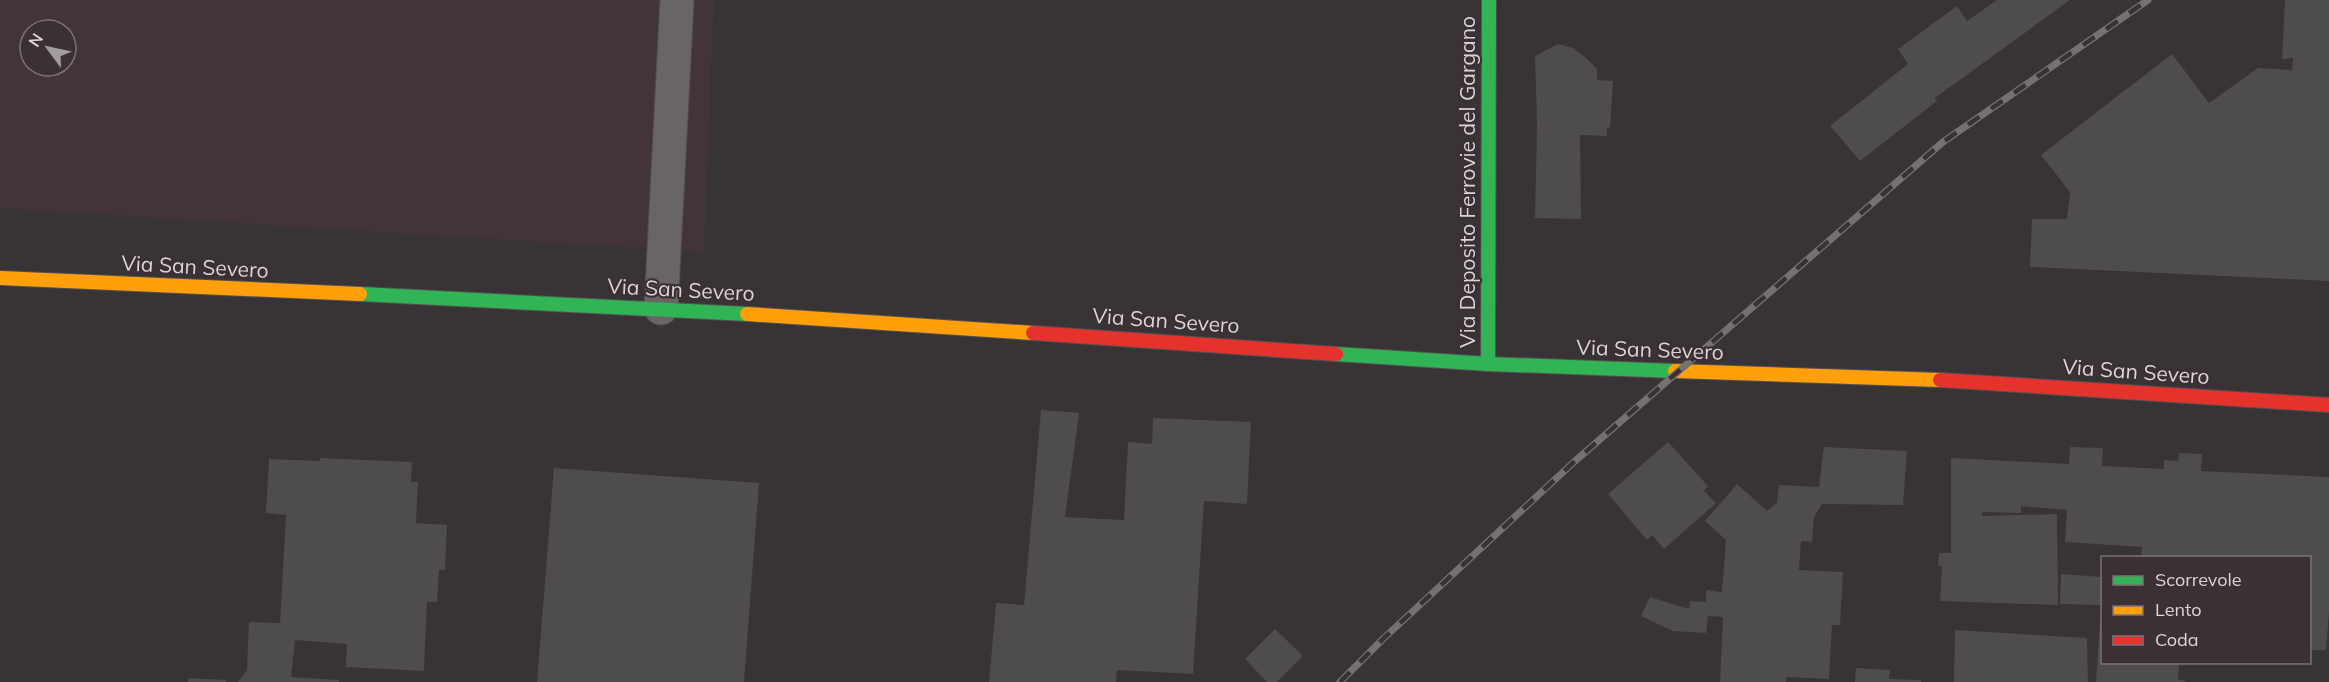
<svg xmlns="http://www.w3.org/2000/svg" width="2329" height="682" font-family="Mulish,sans-serif">
<style>
.built{fill:#43343b;fill-rule:evenodd}
.building{fill:#4e4c4c}
.lines{fill:none;stroke-linecap:round;stroke-linejoin:round}
.street-casing{stroke:#545051;stroke-width:35}
.fast-casing{stroke:#545051;stroke-width:16}
.slow-casing{stroke:#545051;stroke-width:16}
.jam-casing{stroke:#545051;stroke-width:16}
.street{stroke:#696567;stroke-width:33}
.fast{stroke:#30b455;stroke-width:14}
.slow{stroke:#ff9f0a;stroke-width:14}
.jam{stroke:#e5322d;stroke-width:14}
.rail-casing{stroke:#747172;stroke-width:7}
.rail{stroke:#3b3035;stroke-width:4.5;stroke-dasharray:14;stroke-linecap:butt}
.labels{text-anchor:middle;dominant-baseline:central;stroke-width:4.5;stroke-linejoin:round;paint-order:stroke}
.street-label{font-size:21px;fill:#dbd4d7;stroke:#3b3035}
</style>
<rect width="100%" height="100%" fill="#383335"/>
<path class="built" d="M0,0H714L704,252L0,208ZM30,30H66V66H30Z"/>
<g class="building">
<polygon points="1997,0 2070,0 1935,98 1937,101 1860,161 1830,126 1908,64 1898,49 1957,6 1967,21"/>
<polygon points="2285,0 2329,0 2329,281 2030,267 2032,219 2067,219 2070,192 2041,155 2172,54 2209,103 2258,68 2292,70 2293,58 2282,59"/>
<polygon points="1558,44 1573,48 1586,58 1597,69 1597,80 1613,81 1610,128 1607,127 1607,136 1580,135 1581,219 1535,218 1537,125 1535,56"/>
<polygon points="1041,410 1079,413 1065,517 1124,520 1128,442 1152,444 1153,418 1251,422 1247,504 1204,501 1193,674 1117,670 1116,682 989,682 996,603 1024,605"/>
<polygon points="1668,442 1708,486 1704,491 1716,503 1664,549 1652,535 1647,540 1608,494"/>
<polygon points="1824,447 1907,451 1903,505 1822,504 1814,517 1812,542 1801,541 1799,570 1843,572 1840,625 1832,625 1829,679 1786,677 1786,682 1720,682 1723,617 1708,616 1706,633 1673,631 1641,616 1650,597 1689,609 1690,601 1706,602 1706,590 1722,592 1726,540 1705,521 1737,484 1767,511 1777,503 1779,485 1819,487"/>
<polygon points="2070,447 2103,448 2102,466 2164,469 2164,460 2178,461 2179,453 2202,454 2201,471 2329,477 2329,612 2326,650 2310,650 2310,558 2141,558 2142,547 2065,542 2067,510 2021,506 2021,513 1982,512 1982,516 2057,514 2058,605 1940,601 1942,566 1938,566 1939,553 1951,553 1951,458 2069,464"/>
<polygon points="320,458 412,462 411,482 418,482 416,523 447,525 445,570 439,570 437,602 427,602 424,671 346,667 347,644 295,640 291,677 339,680 339,682 238,682 247,670 249,622 280,623 286,515 266,513 269,459 320,461"/>
<polygon points="554,468 759,483 744,682 537,682"/>
<polygon points="2061,574 2102,577 2101,605 2060,604"/>
<polygon points="2101,608 2102,608 2102,662 2179,662 2178,679 2188,682 2096,682"/>
<polygon points="1275,629 1303,656 1277,682 1267,682 1245,659"/>
<polygon points="1955,630 2087,638 2088,682 1954,682"/>
<polygon points="1856,668 1890,670 1889,679 1921,680 1921,682 1855,682"/>
<polygon points="188,678 226,680 226,682 188,682"/>
</g>
<g class="lines">
<g class="street-casing">
<polyline id="street" points="661,308 677,0"/>
</g>
<g class="fast-casing">
<g id="fast">
<polyline points="360,294 747,314"/>
<polyline points="1336,354 1488,364 1675,371"/>
<polyline points="1488,364 1489,0"/>
</g>
</g>
<g class="slow-casing">
<g id="slow">
<polyline points="0,278 360,294"/>
<polyline points="747,314 1033,333"/>
<polyline points="1675,371 1940,380"/>
</g>
</g>
<g class="jam-casing">
<g id="jam">
<polyline points="1033,333 1336,354"/>
<polyline points="1940,380 2329,405"/>
</g>
</g>
<use href="#street" class="street"/>
<use href="#fast" class="fast"/>
<use href="#slow" class="slow"/>
<use href="#jam" class="jam"/>
<g class="rail-casing">
<polyline id="rail" points="1340,682 1384,638 1575,461 1943,142 2148,0"/>
</g>
<use href="#rail" class="rail"/>
</g>
<g class="labels">
<g class="street-label">
<text transform="translate(1467 182) rotate(-90)">Via Deposito Ferrovie del Gargano</text>
<text transform="translate(195 266) rotate(3)">Via San Severo</text>
<text transform="translate(681 289) rotate(3)">Via San Severo</text>
<text transform="translate(1166 320) rotate(4)">Via San Severo</text>
<text transform="translate(1650 349) rotate(2)">Via San Severo</text>
<text transform="translate(2136 371) rotate(4)">Via San Severo</text>
</g>
</g>
<rect x="2101" y="556" width="210" height="108" fill="#3b3035" stroke="#7b7276" stroke-width="1.5"/>
<rect x="2113" y="576" width="30" height="9" fill="#30b455" stroke="#7b7276" stroke-width="1.5"/>
<text x="2155" y="586" font-size="18" fill="#dbd4d7">Scorrevole</text>
<rect x="2113" y="606" width="30" height="9" fill="#ff9f0a" stroke="#7b7276" stroke-width="1.5"/>
<text x="2155" y="616" font-size="18" fill="#dbd4d7">Lento</text>
<rect x="2113" y="636" width="30" height="9" fill="#e5322d" stroke="#7b7276" stroke-width="1.5"/>
<text x="2155" y="646" font-size="18" fill="#dbd4d7">Coda</text>
<g transform="translate(48 48) rotate(303)"><circle r="28" fill="#3b3035" stroke="#7b7276" stroke-width="1.5"/>
<path d="M0-4.5L10 22L0 15L-10 22Z" fill="#a29c9e"/>
<text y="-9" font-size="16" font-weight="bold" text-anchor="middle" fill="#dbd4d7">N</text>
</g>
</svg>
